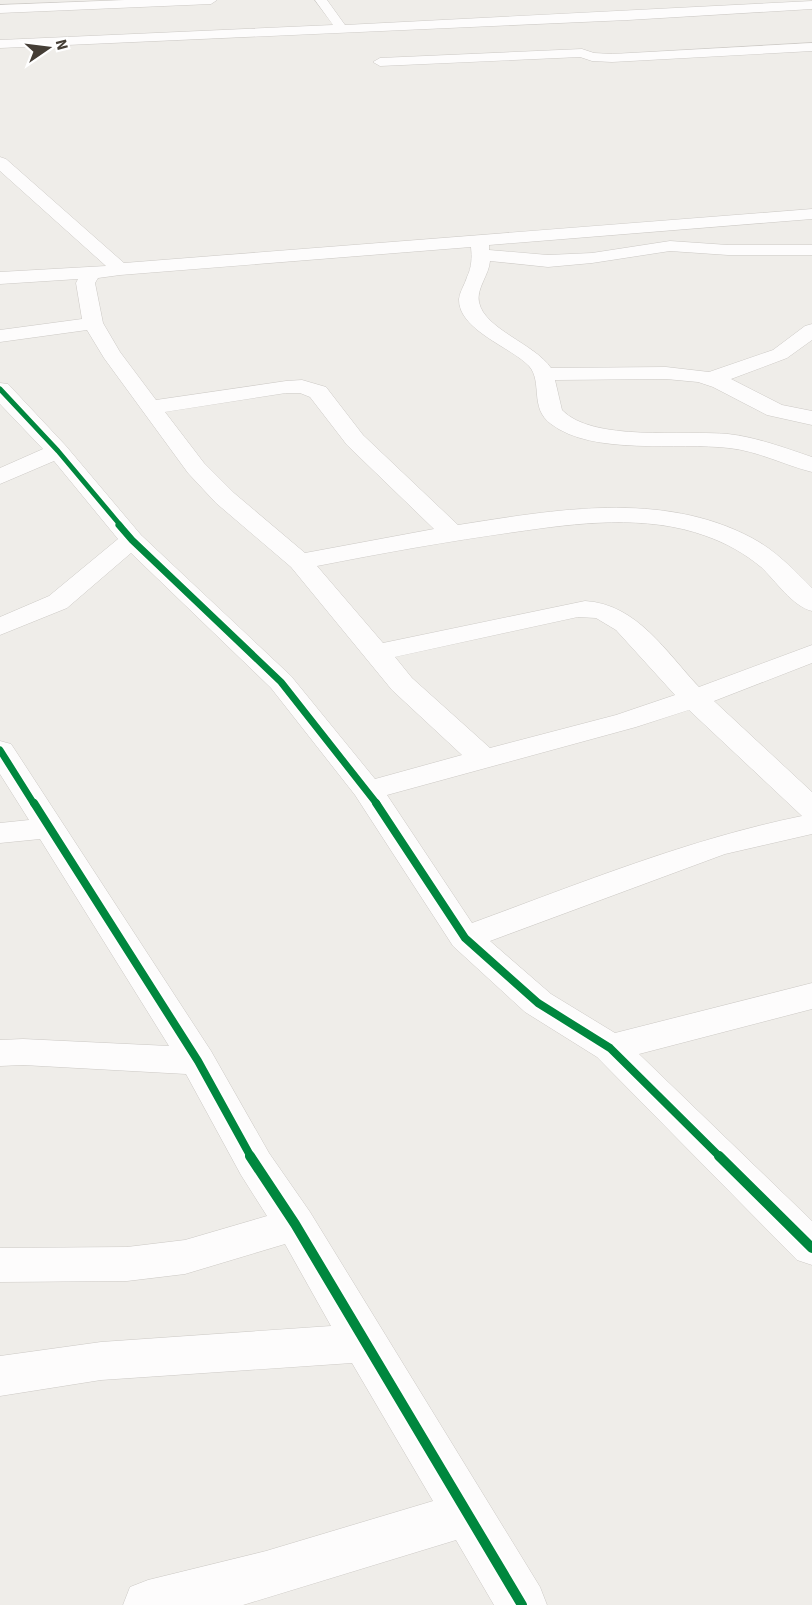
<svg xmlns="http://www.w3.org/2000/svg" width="812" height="1605" font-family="'Source Sans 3',sans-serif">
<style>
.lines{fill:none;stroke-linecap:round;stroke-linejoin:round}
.minor-casing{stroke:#ccc9c5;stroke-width:1}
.minor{fill:#fdfcfc;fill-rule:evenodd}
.cycleway-far3-casing{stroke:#fff;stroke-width:8}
.cycleway-far2-casing{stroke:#fff;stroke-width:10}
.cycleway-far1-casing{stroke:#fff;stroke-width:12}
.cycleway-casing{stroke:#fff;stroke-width:14}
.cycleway-far3{stroke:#00873e;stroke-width:5}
.cycleway-far2{stroke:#00873e;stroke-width:7}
.cycleway-far1{stroke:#00873e;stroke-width:8}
.cycleway{stroke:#00873e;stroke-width:10}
</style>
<rect width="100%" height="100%" fill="#efede9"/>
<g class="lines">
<g class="minor-casing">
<g id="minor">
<polygon points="125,0 217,0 211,4 0,13 0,5"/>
<polygon points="315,0 327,0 345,25 812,1 812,9 628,20 0,48 0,40 333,25"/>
<polygon points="812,43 812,51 612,62 592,61 580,57 380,66 373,62 380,58 582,49 594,53 612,54"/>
<path d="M0,157L6,159L124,263L812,209V219L489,245V250L548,255L592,253L670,241L728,245H812V255H728L670,251L592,263L548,267L490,261C489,275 476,289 479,302C484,329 535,344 551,368L666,367L709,372L773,350L805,326L812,324V340L787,358L731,379L782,405L812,411V425L767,415L713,387L698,382L666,379L555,380L562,410C592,442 685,430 728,434C756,437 785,448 812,457V472C784,465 758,451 729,448C678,442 593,456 551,424C529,408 543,382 529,366C511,347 458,330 459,299C460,291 465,284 467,277C472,267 472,257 471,247L120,275L98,278L95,283L103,323L120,352L156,400L286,381L302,380L326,387L363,435L458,525C554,510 662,490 752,538C775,550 794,570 812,588V611C792,606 776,581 761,567C744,553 726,543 706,536C646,514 577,523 515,532C449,541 383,553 317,566L383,643L585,601C637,604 666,652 699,687L812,645V663L714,701L812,792V834L725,854L490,941L551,994L615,1033L812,983V1009L639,1054L812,1221V1265L797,1260L597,1057L525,1012L453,946L355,795L271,688L131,553L67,608L0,635V617L49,596L118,539L54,461L0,484V468L43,449L0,404V383L8,384L66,446L141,535L291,676L375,779L462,755L392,690L291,567L216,503L188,473L104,358L87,330L0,342V330L82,319L76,283L78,279L0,284V272L106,266L0,171ZM286,393H300L310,397L347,445L434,529L305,553L234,493L204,463L165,412ZM578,617L596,618L616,630L675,695L616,715L490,748L412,678L395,657ZM689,710L802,816C689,839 581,883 472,923L387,795L636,727Z"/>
<polygon points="0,741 11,744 15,750 211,1051 269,1153 310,1212 540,1587 547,1605 494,1605 456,1540 243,1605 123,1605 130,1587 148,1580 266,1551 433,1501 352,1363 101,1380 0,1396 0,1356 101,1342 331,1326 285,1244 185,1274 127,1281 0,1282 0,1248 127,1247 185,1240 267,1216 241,1175 186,1074 23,1065 0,1066 0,1040 23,1039 169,1046 40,839 0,843 0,823 29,820 0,774"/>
</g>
</g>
<use href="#minor" class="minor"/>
<g class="cycleway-far3-casing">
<polyline id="cycleway-far3" points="0,389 58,451 121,526"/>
</g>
<g class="cycleway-far2-casing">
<g id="cycleway-far2">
<polyline points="119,525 132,540 281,682 377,804"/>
<polyline points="0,750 34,804"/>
</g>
</g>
<g class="cycleway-far1-casing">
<g id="cycleway-far1">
<polyline points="34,803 198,1061 251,1157"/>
<polyline points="376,803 465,938 538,1003 610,1048 720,1157"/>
</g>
</g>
<g class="cycleway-casing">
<g id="cycleway">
<polyline points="250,1156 295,1224 522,1605"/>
<polyline points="719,1156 812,1248"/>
</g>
</g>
<use href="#cycleway-far3" class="cycleway-far3"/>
<use href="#cycleway-far2" class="cycleway-far2"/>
<use href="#cycleway-far1" class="cycleway-far1"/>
<use href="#cycleway" class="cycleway"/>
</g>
<g transform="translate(48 48) rotate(76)" stroke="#ffffff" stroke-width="4.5" paint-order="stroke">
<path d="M0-4.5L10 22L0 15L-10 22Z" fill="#453e36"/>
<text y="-9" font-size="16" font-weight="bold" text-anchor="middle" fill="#453e36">N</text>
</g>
</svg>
